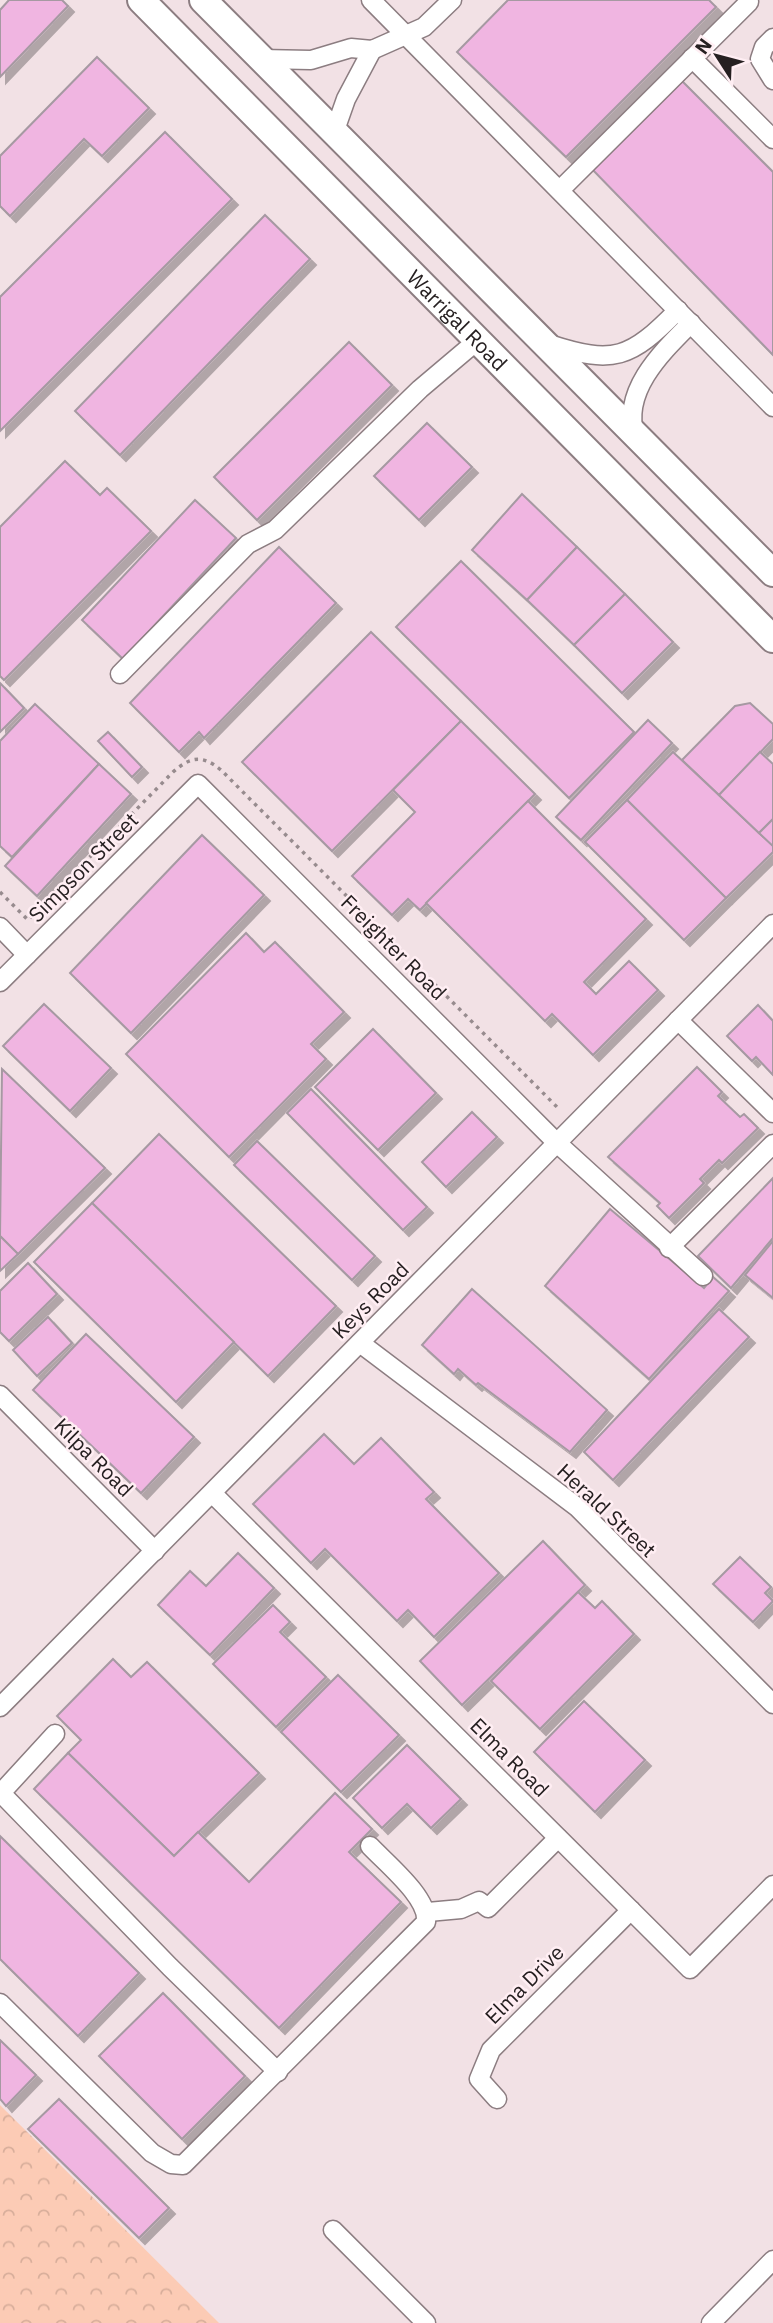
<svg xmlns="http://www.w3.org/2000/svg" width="773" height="2323" font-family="'IBM Plex Sans',sans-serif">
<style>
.park{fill:url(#park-crowns)}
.building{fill:#f0b5e1;stroke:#a699a2;stroke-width:2;filter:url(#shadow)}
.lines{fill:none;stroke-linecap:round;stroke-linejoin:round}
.minor-casing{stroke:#8c7d81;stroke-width:21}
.highway-casing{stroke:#8c7d81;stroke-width:30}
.path{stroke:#978b8e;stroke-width:3.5;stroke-dasharray:3.5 5;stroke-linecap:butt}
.minor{stroke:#fff;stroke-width:18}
.highway{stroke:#fff;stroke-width:26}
.labels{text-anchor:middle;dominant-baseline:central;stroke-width:5;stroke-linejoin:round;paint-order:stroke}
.street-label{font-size:21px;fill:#262021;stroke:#ffeef3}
</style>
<defs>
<pattern id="park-crowns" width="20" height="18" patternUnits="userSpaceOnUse" patternTransform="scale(1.75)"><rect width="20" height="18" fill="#fccbb5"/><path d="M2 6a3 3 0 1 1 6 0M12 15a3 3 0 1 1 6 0" fill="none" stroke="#d8ae9b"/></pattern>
<filter id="shadow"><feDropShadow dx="6" dy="6" stdDeviation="0" flood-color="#0004"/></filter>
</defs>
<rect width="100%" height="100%" fill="#f2e1e5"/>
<polygon class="park" points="0,2105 219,2323 0,2323"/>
<g class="building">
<polygon points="9,0 62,0 68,6 0,77 0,10"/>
<polygon points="508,0 709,0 716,7 566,157 457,52"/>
<polygon points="97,57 149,108 102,156 84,139 10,216 0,206 0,156"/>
<polygon points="678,77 773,172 773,355 589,166"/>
<polygon points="165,132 232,199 0,431 0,297"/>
<polygon points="265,215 310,259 120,455 75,411"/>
<polygon points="349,342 392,385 257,520 214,477"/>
<polygon points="427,423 472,467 419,520 374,476"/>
<polygon points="65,461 100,495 107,488 151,531 4,680 0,676 0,527"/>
<polygon points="522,494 577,547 527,600 472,550"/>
<polygon points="195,500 236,538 123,659 82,620"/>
<polygon points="279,547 336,603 204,738 199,732 179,752 130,703"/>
<polygon points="577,547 625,594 574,645 527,600"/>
<polygon points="461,561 634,732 569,798 396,627"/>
<polygon points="625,594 673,642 622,693 574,645"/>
<polygon points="371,632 461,721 332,851 242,762"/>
<polygon points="0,683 24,708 0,732"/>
<polygon points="750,703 773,724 773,739 719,795 682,760 735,706"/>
<polygon points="35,704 99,764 12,857 0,846 0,741"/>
<polygon points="648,720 672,743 581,840 556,817"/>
<polygon points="461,721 535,794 420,910 408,899 392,915 352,876 415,812 393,790"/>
<polygon points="108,732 142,767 132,777 98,741"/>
<polygon points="673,752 773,846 773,852 726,898 627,800"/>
<polygon points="760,752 773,764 773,819 759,833 719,795"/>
<polygon points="99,764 131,794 37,896 5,866"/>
<polygon points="627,800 726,898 684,940 585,842"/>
<polygon points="528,801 646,919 584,982 596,994 629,961 658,990 593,1055 552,1014 545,1021 426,903"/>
<polygon points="773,819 773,846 759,833"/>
<polygon points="202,835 264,895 131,1033 70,973"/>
<polygon points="246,933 264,952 275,942 344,1012 311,1044 326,1059 229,1157 126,1054"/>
<polygon points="44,1004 111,1068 70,1111 3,1046"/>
<polygon points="758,1005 773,1021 773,1075 756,1057 752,1061 727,1036"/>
<polygon points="373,1029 436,1093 378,1150 315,1087"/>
<polygon points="697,1067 722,1092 718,1096 740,1117 744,1114 758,1128 722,1163 719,1160 700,1179 704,1183 669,1218 657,1206 660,1203 608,1157"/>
<polygon points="2,1069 105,1168 18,1254 0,1236"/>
<polygon points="311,1089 427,1207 403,1230 287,1113"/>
<polygon points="472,1112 497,1137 446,1187 422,1162"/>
<polygon points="159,1134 336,1306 268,1376 92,1203"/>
<polygon points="257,1141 375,1256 352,1280 234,1165"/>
<polygon points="773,1178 773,1238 731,1288 698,1256"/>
<polygon points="92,1203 234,1342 176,1402 34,1262"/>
<polygon points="610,1209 704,1288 713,1277 729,1291 649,1379 545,1286"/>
<polygon points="0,1236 18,1254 0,1271"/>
<polygon points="773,1241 773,1298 745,1275"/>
<polygon points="28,1263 57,1294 9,1341 0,1332 0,1291"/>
<polygon points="472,1289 607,1410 570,1452 478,1383 476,1385 458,1369 454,1374 422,1345"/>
<polygon points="719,1309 749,1337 613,1480 584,1452"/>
<polygon points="48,1317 72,1343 37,1376 13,1350"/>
<polygon points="86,1334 194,1437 141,1493 33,1390"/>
<polygon points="324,1434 354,1464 381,1438 434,1492 426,1499 499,1573 434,1637 408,1610 397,1621 325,1549 311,1563 253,1504"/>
<polygon points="543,1541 585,1585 462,1705 420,1661"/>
<polygon points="238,1553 274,1588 210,1655 158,1605 190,1571 206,1586"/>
<polygon points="740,1557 771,1587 765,1593 773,1601 753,1622 713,1584"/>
<polygon points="578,1592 595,1608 602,1601 634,1634 540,1729 491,1681"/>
<polygon points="273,1605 290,1622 280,1632 326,1677 276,1727 213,1664"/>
<polygon points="113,1659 131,1677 147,1662 259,1773 174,1856 68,1753 81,1740 57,1716"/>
<polygon points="338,1675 399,1735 341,1792 281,1732"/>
<polygon points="584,1701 645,1760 595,1812 534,1752"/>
<polygon points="407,1745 461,1799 431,1828 407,1804 382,1828 353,1798"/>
<polygon points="68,1753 174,1856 198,1832 249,1882 335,1793 372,1829 349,1852 401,1902 279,2028 34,1789"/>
<polygon points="0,1836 139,1973 78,2036 0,1959"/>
<polygon points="163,1993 245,2076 182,2139 99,2056"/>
<polygon points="0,2040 36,2075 6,2106 0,2099"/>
<polygon points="59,2099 169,2208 139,2238 28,2129"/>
</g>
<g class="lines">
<g class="minor-casing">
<g id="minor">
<polyline points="371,0 773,407"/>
<polyline points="773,38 764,47 760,59 773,80"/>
<polyline points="692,58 773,139"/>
<polyline points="261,59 311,60 351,48 372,50 424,27 452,0"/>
<polyline points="334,133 346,99 372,50"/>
<polyline points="561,189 749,2"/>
<path d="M549,344C614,365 630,359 678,310"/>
<path d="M635,436C621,391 662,352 691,323"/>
<polyline points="120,674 248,544 275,530 420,389 478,340"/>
<polyline points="0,927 27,955"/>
<polyline points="0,982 198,784 557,1143 703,1276"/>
<polyline points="678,1020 773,1113"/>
<polyline points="669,1248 773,1144"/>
<polyline points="360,1343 577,1507 773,1704"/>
<polyline points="0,1395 155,1551"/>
<polyline points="213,1494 690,1969 773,1885"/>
<polyline points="0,1707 773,924"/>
<polyline points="55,1734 1,1793 170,1967 278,2072"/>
<polyline points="428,1912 461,1909 479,1901 488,1908 558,1838"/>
<path d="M0,2003L152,2153L171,2164L183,2165L426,1922C429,1898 387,1864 370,1846"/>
<polyline points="497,2099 479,2079 491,2050 631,1910"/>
<polyline points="333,2230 426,2323"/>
<polyline points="711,2323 773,2260"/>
</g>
</g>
<g class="highway-casing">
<g id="highway">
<path id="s1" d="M141,0L773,639"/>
<polyline points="203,0 773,573"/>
</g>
</g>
<path class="path" d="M0,892L28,920L173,772C190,757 202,754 221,770L559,1109"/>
<use href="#minor" class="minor"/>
<use href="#highway" class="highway"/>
</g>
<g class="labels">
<g class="street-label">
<text stroke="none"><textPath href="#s1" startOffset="450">Warrigal Road</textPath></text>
<text transform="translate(83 867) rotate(-45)">Simpson Street</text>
<text transform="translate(394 947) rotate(45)">Freighter Road</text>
<text transform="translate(370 1300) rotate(-45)">Keys Road</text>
<text transform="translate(94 1457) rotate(45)">Kilpa Road</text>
<text transform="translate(607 1510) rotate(43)">Herald Street</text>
<text transform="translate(510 1757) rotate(45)">Elma Road</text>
<text transform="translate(524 1984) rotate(-45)">Elma Drive</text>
</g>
</g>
<g transform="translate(717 56) rotate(306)" stroke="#ffeef3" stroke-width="5" paint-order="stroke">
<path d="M0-5L12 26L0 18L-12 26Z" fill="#262021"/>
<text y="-10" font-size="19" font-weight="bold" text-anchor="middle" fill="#262021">N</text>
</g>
</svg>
